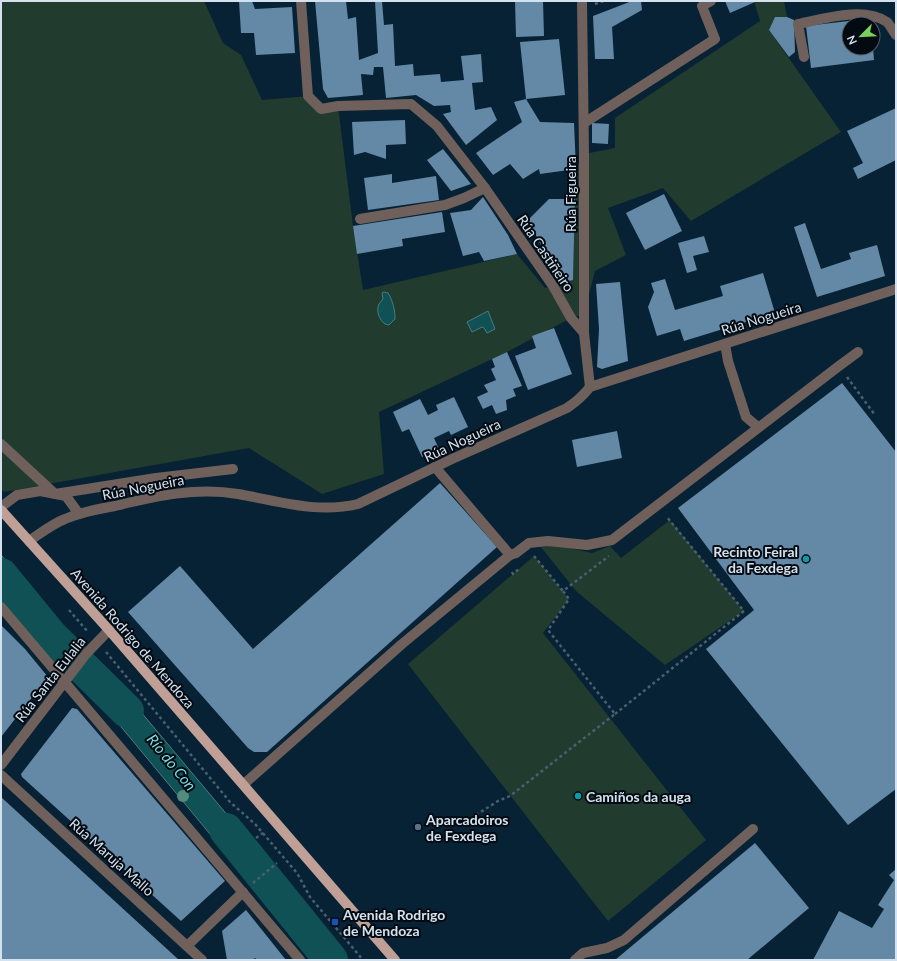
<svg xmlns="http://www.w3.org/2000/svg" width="897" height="961" font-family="Lato,sans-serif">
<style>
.green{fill:#213b2e}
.water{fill:#0f5154;stroke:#4a7c82}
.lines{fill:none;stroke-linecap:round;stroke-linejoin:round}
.river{stroke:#0f5154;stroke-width:34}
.building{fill:#6389a6}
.path{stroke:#496070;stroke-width:2.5;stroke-dasharray:3 3;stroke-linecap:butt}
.minor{stroke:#6f605b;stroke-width:10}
.major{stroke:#c0a096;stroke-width:10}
.tree{fill:#558a7d}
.culture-dot{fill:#0f9aa8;stroke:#030a12;stroke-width:1.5}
.service-dot{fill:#5c6f8a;stroke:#030a12;stroke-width:1.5}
.transit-dot{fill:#1a4fb4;stroke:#030a12;stroke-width:1.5}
.labels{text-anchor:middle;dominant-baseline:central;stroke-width:4;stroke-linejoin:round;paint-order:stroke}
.street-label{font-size:14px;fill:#d3e2ee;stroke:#030a12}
.poi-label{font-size:14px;font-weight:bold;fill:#d3e2ee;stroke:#030a12;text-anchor:start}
.water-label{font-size:15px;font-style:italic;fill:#7adbe0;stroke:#030a12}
</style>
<rect width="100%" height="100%" fill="#072234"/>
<g class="green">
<polygon points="1,1 204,1 223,43 241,55 262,100 308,96 321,109 338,106 353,226 363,290 517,254 545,288 573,280 576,169 584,154 615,148 615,118 760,21 754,1 784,1 787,17 775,17 769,30 841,132 691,221 663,188 608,208 626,255 595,271 584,314 571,318 507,352 379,412 384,474 322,494 249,448 4,492 1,489"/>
<polygon points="670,520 744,611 665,665 576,591 541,547 557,545 592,553 610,546 621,558"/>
<polygon points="534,556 569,599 543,633 706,840 608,921 408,664"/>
</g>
<g class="water">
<path d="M384,292L388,293C393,301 395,310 395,319L389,325C381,325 375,312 379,304C380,302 382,301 383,299L382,293Z"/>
<polygon points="488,311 495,329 487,333 484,328 482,327 472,332 467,322"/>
<polygon points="1,555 51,613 72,644 59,661 1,589"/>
<polygon points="102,671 125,693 265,860 244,875 122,728 86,688"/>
<polygon points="278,873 347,960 312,960 258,892"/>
</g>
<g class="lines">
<g class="river">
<polyline points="1,575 51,636 127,711"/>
<polyline points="226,830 331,960"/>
</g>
</g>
<g class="building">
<polygon points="239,1 252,1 255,9 292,7 295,53 256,55 254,33 241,33"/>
<polygon points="315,1 346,1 348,19 356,17 359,60 378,53 375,1 382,1 384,25 393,24 395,66 413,64 414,76 440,74 441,82 464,80 461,56 481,54 483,82 472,83 475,110 491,107 497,120 466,145 443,114 451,112 450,105 434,106 416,95 386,98 383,67 374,67 373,75 361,74 363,95 328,98 323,89"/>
<polygon points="515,1 543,1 544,36 516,37"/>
<polygon points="632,1 641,1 642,10 612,27 614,59 595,59 593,16"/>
<polygon points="725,1 754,1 755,2 730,13"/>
<polygon points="775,17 787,17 794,20 795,52 789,57 769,30"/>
<polygon points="857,20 858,24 849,24 849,48 873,48 874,60 811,68 806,26"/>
<polygon points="559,39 565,95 526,99 520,42"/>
<polygon points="526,99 540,122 574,123 576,169 540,174 539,169 523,179 510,164 493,175 476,153 522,122 514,102"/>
<polygon points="896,108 896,160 858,179 853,168 863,163 847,131"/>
<polygon points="405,120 406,144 386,145 386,159 365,152 354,155 352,122"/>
<polygon points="592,123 609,124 608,144 592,143"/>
<polygon points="443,149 471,184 451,191 427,160"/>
<polygon points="392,174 392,183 436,176 439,200 368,210 364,178"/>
<polygon points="664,194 682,231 645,250 626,213"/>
<polygon points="483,197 508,235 517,254 484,261 479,252 463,256 450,213 471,210"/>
<polygon points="549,199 575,199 573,280 561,283 528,220"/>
<polygon points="442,212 445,232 402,239 403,246 357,254 353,226"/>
<polygon points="805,223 821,269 851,259 849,253 877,245 885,276 817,297 794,227"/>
<polygon points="704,236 709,252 693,256 697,270 687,273 678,243"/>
<polygon points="763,273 775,313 684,341 680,329 657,336 648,307 654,292 651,283 665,279 675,310 723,296 720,286"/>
<polygon points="620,282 628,361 602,369 597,367 599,329 596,284"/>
<polygon points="554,328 572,374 528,390 515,356 536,348 532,336"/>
<polygon points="507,352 522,386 513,389 516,396 506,400 507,410 496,414 492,405 483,409 477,397 488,392 484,385 496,380 491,369 495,367 492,359"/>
<polygon points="842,383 896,452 896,789 848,825 706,649 754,610 678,508"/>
<polygon points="454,397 468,427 451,435 449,431 434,438 439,449 422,457 409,429 402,432 393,412 420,399 428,415 438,410 436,405"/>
<polygon points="617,431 622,458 577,467 572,440"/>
<polygon points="440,483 497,547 267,752 254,752 248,748 128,612 180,566 253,649"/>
<polygon points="1,625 25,649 48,677 1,737"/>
<polygon points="72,708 77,709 225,881 181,921 22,777 21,774"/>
<polygon points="1,797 179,960 1,960"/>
<polygon points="755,843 809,908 747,960 615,960"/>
<polygon points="896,869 896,957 895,960 813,960 839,911 872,928 884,909 878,905 894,880 889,875"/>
<polygon points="246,910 286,960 257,960 255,958 252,960 227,960 222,931"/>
</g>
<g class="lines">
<g class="path">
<polyline points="595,4 604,1"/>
<polyline points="847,377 875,415"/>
<polyline points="534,556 563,591"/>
<polyline points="512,572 513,574 520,568"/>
<polyline points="69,610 88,632"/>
<polyline points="106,652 230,802 255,824 297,873 310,897 363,960"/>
<polyline points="615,714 744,611 666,516"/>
<polyline points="476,815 498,801 510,796 615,714 548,630 569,599 563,591 609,556"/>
<polyline points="256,838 263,833"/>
<polyline points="253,883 277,863"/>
</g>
<g class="minor">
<polyline points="301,1 308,96 321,109 338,106 411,104 437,126 485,188 553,286 571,318 584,333"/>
<polyline points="582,1 584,154 584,333 590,387"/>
<path d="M804,57L798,24C823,19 864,6 887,22C890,25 893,31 896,35"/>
<polyline points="584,123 715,39 702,6 711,1"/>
<polyline points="360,219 445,205 464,198 485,188"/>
<polyline points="725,344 728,361 746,417 758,427"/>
<polyline points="1,444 55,494 156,478 233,469"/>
<polyline points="435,467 510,555 516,553 529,543 548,541 587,545 612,540 839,366 858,352"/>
<polyline points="1,507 17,495 40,491 66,496 79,514"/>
<path d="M29,541C41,533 52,524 65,519C81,512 98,509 115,506C156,496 196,487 238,494C278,501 317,514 358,504L452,459L567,408C576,402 583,396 590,387L896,289"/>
<polyline points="1,607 300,960"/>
<polyline points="1,765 86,654 109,630"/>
<polyline points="1,775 202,960"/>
<polyline points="244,784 402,644 510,555"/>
<polyline points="188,945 243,892"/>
<polyline points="575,960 583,953 607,948 624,940 753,829"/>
</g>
<polyline class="major" points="1,510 109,630 395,960"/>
</g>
<circle class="tree" cx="183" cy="796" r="6"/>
<g class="culture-dot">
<circle cx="806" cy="559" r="4"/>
<circle cx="578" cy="796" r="4"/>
</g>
<circle class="service-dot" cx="418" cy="827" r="4"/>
<rect class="transit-dot" x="331" y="918" width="8" height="8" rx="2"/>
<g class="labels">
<g class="street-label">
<text transform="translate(570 194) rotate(-90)">Rúa Figueira</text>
<text transform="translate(546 253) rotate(56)">Rúa Castiñeiro</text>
<text transform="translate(761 318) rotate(-17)">Rúa Nogueira</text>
<text transform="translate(462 440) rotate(-25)">Rúa Nogueira</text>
<text transform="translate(143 487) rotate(-11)">Rúa Nogueira</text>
<text transform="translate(133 638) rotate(49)">Avenida Rodrigo de Mendoza</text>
<text transform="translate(50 679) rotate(-52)">Rúa Santa Eulalia</text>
<text transform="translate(112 857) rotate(42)">Rúa Maruja Mallo</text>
</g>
<g class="poi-label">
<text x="798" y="551" text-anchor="end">Recinto Feiral<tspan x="798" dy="16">da Fexdega</tspan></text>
<text x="586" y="796">Camiños da auga</text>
<text x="426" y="819">Aparcadoiros<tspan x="426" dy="16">de Fexdega</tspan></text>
<text x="343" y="914">Avenida Rodrigo<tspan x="343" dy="16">de Mendoza</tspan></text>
</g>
<g class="water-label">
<text transform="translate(172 762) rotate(51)">Río do Con</text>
</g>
</g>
<rect width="897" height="961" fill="none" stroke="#d3e2ee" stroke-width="4"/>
<g transform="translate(861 36) rotate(246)"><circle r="19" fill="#030a12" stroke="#56606a"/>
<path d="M0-3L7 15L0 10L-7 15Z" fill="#78d259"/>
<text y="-6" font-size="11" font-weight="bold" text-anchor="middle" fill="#d3e2ee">N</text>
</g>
</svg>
